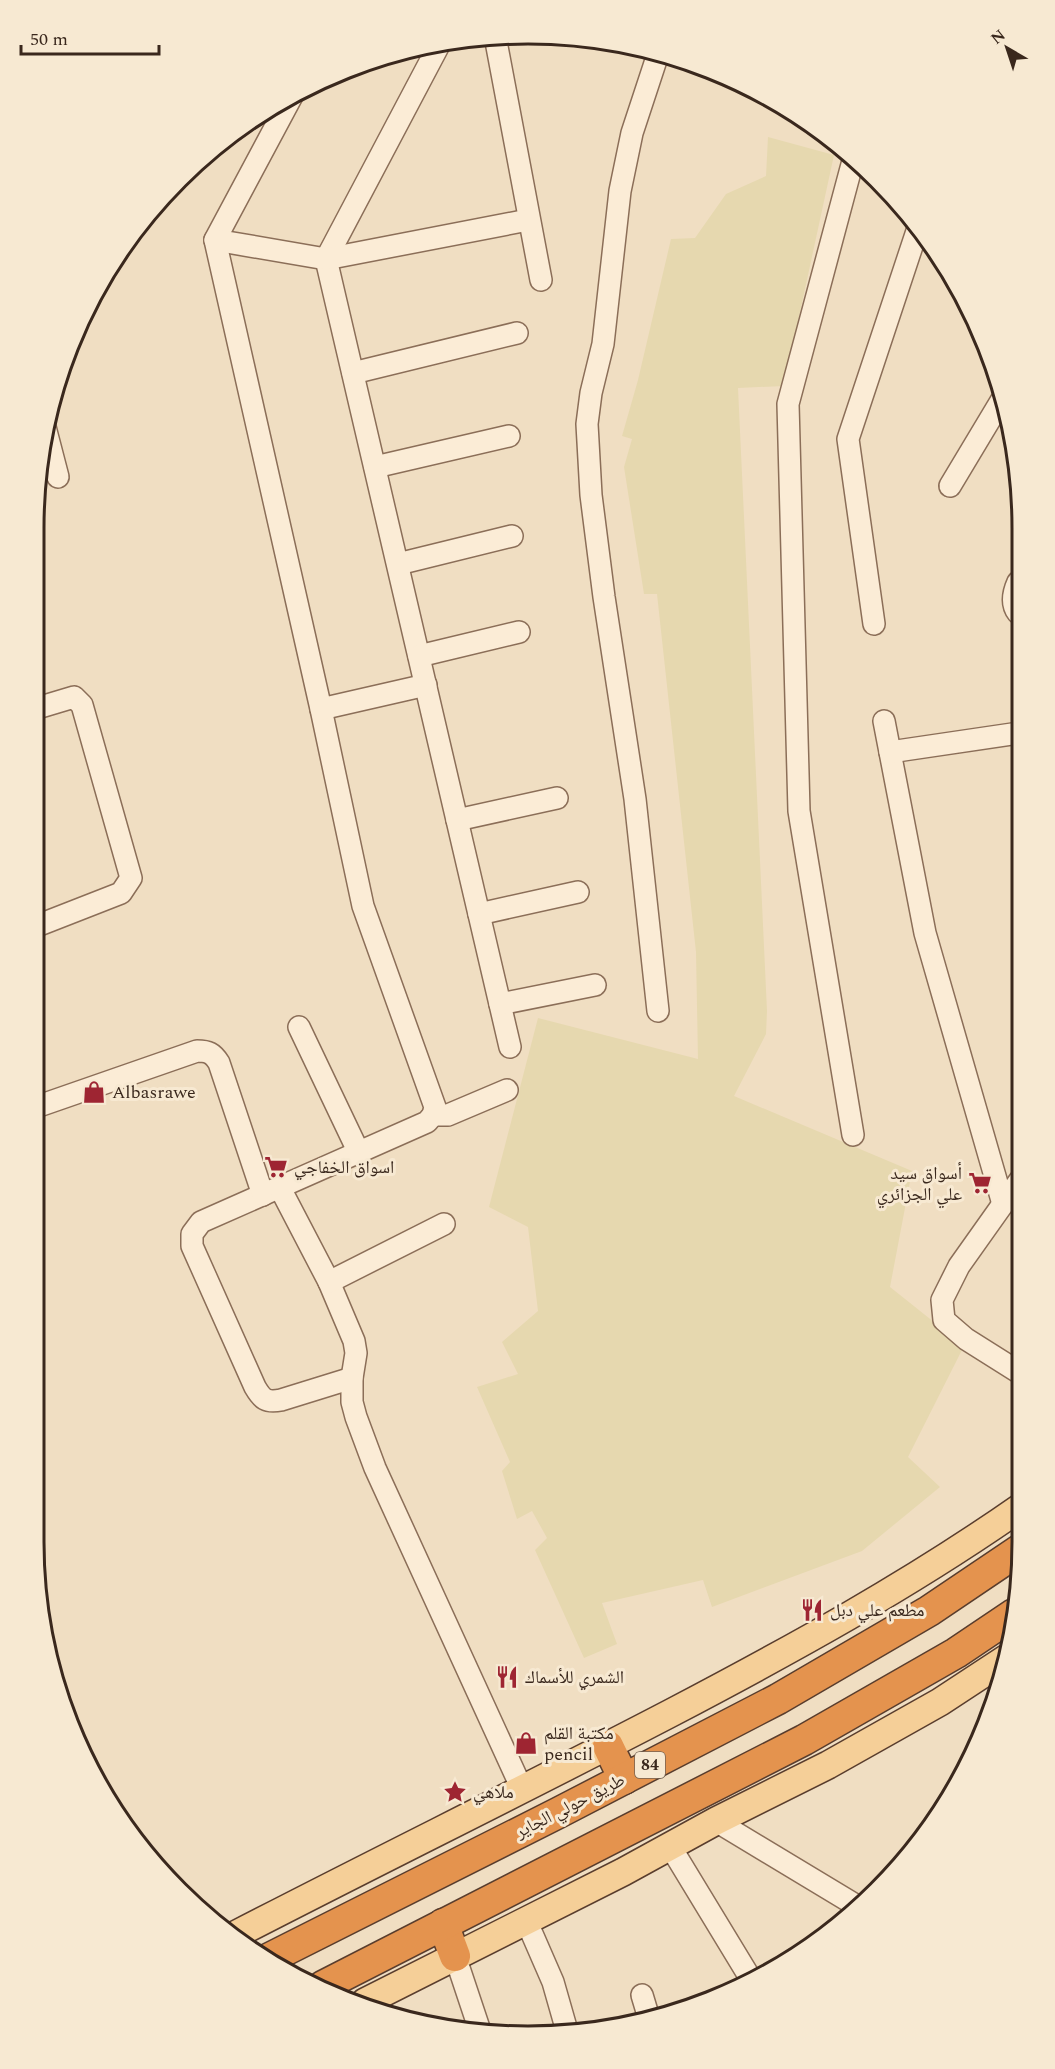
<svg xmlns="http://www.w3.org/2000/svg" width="1055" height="2069" font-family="Spectral,'Noto Naskh Arabic',serif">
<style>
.farmland{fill:#e6d8af}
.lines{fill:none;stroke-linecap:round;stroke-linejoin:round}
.minor-casing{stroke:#8b6e58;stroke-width:24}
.major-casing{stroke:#593d2d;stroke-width:30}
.highway-casing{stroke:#593d2d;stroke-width:33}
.minor{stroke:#fbecd6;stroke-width:21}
.major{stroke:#f5cf98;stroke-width:27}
.highway{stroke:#e4934e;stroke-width:30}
.labels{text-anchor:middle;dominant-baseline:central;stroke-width:6;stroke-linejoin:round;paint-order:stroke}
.shield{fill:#f7e9d2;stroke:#736253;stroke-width:1.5}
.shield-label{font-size:16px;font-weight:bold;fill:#3a281d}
.poi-label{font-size:18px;fill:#3a281d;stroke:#f7e9d2;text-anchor:start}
.street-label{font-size:18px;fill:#3a281d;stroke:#f7e9d2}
.rim{fill:none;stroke:#3a281d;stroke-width:3}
</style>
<rect width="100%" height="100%" fill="#f0dec2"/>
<polygon class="farmland" points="768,137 834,155 784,386 738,388 767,1011 766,1034 734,1096 912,1171 890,1287 964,1346 908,1457 940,1487 862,1551 712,1607 703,1580 602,1603 617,1644 584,1658 535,1550 547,1538 532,1511 517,1519 502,1471 510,1462 477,1387 518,1374 502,1342 538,1311 528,1227 489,1207 538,1018 698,1059 696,952 657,594 644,594 624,467 632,439 622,436 638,380 671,239 695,238 726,194 766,176"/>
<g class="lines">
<g class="minor-casing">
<g id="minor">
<polyline points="495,36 541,280"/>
<polyline points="440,43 326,259 510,1047"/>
<path d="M293,94L215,240L321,709L363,906L435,1107L433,1115L427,1122L201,1222L192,1234V1246L255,1387C262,1399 266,1403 281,1400L352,1378"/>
<polyline points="215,240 326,259 528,220"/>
<polyline points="353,373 517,333"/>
<polyline points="45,427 58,477"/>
<polyline points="375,467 509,436"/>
<polyline points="950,486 1001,401"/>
<polyline points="398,564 512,536"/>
<path d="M1018,582C1013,593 1011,604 1018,613"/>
<polyline points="874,624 848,439 919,225"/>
<polyline points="419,656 519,632"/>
<polyline points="321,709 426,685"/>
<polyline points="884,721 925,933 1003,1204"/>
<polyline points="890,752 1019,733"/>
<polyline points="457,820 557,798"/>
<polyline points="479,914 578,892"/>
<polyline points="34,927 121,893 131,878 82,705 74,697 34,709"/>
<polyline points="500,1004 595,985"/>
<polyline points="658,1011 635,799 604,597 591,495 587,424 591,393 603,344 620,191 632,133 659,51"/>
<polyline points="299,1027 359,1153"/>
<path d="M33,1108L197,1051C208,1051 213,1053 219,1063L263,1195"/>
<polyline points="433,1115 448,1115 507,1090"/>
<polyline points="853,1135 799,811 788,404 854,157"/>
<polyline points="1020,1180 959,1266 942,1300 944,1320 966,1339 1020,1373"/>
<polyline points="280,1188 329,1282 354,1341 356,1353 352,1378 352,1402 356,1417 375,1468 522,1789"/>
<polyline points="329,1282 444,1224"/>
<polyline points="716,1821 857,1906"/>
<polyline points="670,1846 752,1981"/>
<polyline points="526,1920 553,1982 567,2031"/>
<polyline points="455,1956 479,2028"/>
<polyline points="642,1995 648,2015"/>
</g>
</g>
<g class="major-casing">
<g id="major">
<path d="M233,1936C378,1861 525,1789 669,1714C791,1650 908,1586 1021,1507"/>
<polyline points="365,2002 623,1872 716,1821 828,1765 940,1702 1007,1658"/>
</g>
</g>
<g class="highway-casing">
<g id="highway">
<polyline points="608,1746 624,1779"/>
<polyline points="443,1924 455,1956"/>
<polyline points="266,1960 558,1813 778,1699 929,1611 1021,1549"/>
<polyline points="323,1986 804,1740 956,1653 1014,1614"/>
</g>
</g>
<use href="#minor" class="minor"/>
<use href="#major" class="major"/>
<use href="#highway" class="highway"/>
</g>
<defs>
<g id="shop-bare" transform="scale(1.8)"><path d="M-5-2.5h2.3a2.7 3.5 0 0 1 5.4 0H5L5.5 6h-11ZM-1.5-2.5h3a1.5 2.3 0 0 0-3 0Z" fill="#9e2532" stroke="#f7e9d2" stroke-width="2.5" paint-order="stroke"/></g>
<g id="supermarket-bare" transform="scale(1.8)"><path d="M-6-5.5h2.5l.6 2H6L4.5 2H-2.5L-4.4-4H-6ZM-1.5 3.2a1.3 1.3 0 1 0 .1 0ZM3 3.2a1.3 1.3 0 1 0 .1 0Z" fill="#9e2532" stroke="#f7e9d2" stroke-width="2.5" paint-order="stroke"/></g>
<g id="restaurant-bare" transform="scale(1.8)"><path d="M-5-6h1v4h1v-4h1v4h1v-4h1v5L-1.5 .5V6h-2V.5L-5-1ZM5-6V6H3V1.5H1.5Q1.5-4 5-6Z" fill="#9e2532" stroke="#f7e9d2" stroke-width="2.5" paint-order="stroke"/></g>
<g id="sight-bare" transform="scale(1.8)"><path d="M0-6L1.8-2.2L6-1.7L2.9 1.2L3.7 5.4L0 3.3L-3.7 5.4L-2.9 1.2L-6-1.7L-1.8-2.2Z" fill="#9e2532" stroke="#f7e9d2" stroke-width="2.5" paint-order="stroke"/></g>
</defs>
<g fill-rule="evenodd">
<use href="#shop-bare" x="94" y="1092"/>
<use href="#supermarket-bare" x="276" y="1167"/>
<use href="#supermarket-bare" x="980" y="1183"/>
<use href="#restaurant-bare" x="812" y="1610"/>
<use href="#restaurant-bare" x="507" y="1677"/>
<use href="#shop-bare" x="526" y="1743"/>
<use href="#sight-bare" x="455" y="1792"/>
</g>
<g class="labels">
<rect class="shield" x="635" y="1752" width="30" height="26" rx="4.5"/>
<g class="shield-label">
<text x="650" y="1765">84</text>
</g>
<g class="poi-label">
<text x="112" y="1092">Albasrawe</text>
<text x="294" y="1167">اسواق الخفاجي</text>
<text x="962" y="1173" text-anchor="end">أسواق سيد<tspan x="962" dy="21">علي الجزائري</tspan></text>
<text x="830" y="1610">مطعم علي دبل</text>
<text x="525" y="1677">الشمري للأسماك</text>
<text x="544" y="1733">مكتبة القلم<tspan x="544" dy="21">pencil</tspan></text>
<text x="473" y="1792">ملاهي</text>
</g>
<g class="street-label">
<text transform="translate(570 1806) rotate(-27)">طريق حولي الجاير</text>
</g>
</g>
<path d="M0 0H1055V2069H0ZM528 44H528A484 484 0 0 1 1012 528V1542A484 484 0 0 1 528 2026H528A484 484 0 0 1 44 1542V528A484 484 0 0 1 528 44Z" fill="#f7e9d2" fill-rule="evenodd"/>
<path class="rim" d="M528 44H528A484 484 0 0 1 1012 528V1542A484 484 0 0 1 528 2026H528A484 484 0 0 1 44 1542V528A484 484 0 0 1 528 44Z"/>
<g transform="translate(1007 48) rotate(321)" stroke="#f7e9d2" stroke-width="4.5" paint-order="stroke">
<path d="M0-4.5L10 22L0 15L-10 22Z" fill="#3a281d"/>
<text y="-9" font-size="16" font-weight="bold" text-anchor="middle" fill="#3a281d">N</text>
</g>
<path d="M21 45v9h138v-9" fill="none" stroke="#3a281d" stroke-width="3"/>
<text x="30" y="45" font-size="18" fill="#3a281d" stroke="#f7e9d2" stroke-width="4.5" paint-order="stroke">50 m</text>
</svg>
